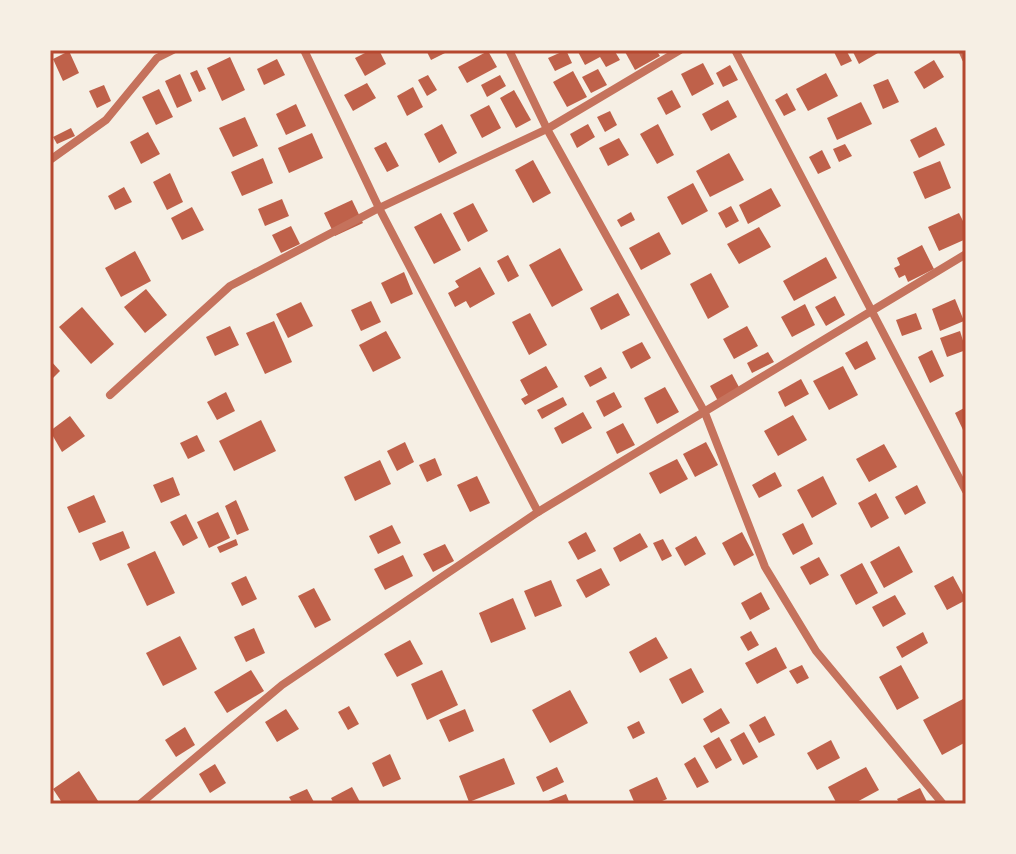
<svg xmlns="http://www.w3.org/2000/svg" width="1016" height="854" font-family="'Varela Round',sans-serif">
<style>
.building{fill:#bf614a}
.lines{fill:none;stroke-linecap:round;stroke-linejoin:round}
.minor{stroke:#c5725c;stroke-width:8}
.neatline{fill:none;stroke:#b5482f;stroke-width:3}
</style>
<rect width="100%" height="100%" fill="#f6efe4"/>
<g class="building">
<polygon points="371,50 379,50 386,64 365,76 355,58"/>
<polygon points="426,50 443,50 445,53 431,60"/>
<polygon points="566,50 572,63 555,71 548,58"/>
<polygon points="577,50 614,50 620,60 606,67 600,57 585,65"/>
<polygon points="624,50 656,50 660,56 635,70"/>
<polygon points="833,50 846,50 852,61 841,66"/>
<polygon points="857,50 883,50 859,64 853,52"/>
<polygon points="69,51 79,73 63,81 53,59"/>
<polygon points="488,51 497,67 467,83 458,67"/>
<polygon points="230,57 245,90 222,101 207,68"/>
<polygon points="277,59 285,75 264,85 257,69"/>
<polygon points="934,60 944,77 924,89 914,72"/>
<polygon points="703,63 714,84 692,96 681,74"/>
<polygon points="730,65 738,80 723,87 716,73"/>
<polygon points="598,69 607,85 591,93 582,77"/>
<polygon points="197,70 206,89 199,92 190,73"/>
<polygon points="573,71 587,97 567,107 553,82"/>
<polygon points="826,73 838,96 808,111 796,89"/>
<polygon points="180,74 192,101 177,108 165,81"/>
<polygon points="428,75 437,90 427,96 418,80"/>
<polygon points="500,75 506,86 487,97 481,85"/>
<polygon points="888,79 899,102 883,109 873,85"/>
<polygon points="367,83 376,98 353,111 344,95"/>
<polygon points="104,85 111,101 97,108 89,91"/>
<polygon points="413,87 423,107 407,116 397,96"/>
<polygon points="159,89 173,117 156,125 142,97"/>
<polygon points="514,90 531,120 516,128 500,98"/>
<polygon points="672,90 681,107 666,115 657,98"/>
<polygon points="787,93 796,110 784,116 775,100"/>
<polygon points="728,100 737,117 711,131 702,114"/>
<polygon points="861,102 872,124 837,140 827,118"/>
<polygon points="296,104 306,126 286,135 276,114"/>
<polygon points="489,105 501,128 482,138 470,115"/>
<polygon points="610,111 617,125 605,132 597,117"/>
<polygon points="245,117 258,146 233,157 219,128"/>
<polygon points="442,124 457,153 439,163 424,134"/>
<polygon points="588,124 595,137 577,148 570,134"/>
<polygon points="658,124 674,155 657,164 640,134"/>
<polygon points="936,127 945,145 919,158 910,140"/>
<polygon points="71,128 75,136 57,144 53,137"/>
<polygon points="148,132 160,154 141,164 130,142"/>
<polygon points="312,133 323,158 289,173 278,148"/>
<polygon points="619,138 629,155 608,166 599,148"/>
<polygon points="386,142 399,166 387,172 374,148"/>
<polygon points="845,144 852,156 839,162 833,149"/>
<polygon points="822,150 831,168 818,174 809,157"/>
<polygon points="729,153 744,180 710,197 696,171"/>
<polygon points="263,158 273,183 242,196 231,172"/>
<polygon points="533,160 551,193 533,203 515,170"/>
<polygon points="940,161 951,188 925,199 913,172"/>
<polygon points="170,173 183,202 167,210 153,182"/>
<polygon points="693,183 708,211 682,225 667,197"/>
<polygon points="124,187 132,202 115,210 108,196"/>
<polygon points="771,188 781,206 748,224 739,205"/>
<polygon points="282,199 289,216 265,226 258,209"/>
<polygon points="352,200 363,223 335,236 324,213"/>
<polygon points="473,203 488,231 468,242 453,213"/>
<polygon points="731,206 739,221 726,228 718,213"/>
<polygon points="192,207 204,230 182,240 171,218"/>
<polygon points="631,212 635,220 621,227 617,220"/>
<polygon points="441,213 461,250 434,264 414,227"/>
<polygon points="959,213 966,227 966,239 939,251 928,227"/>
<polygon points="291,226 300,244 281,253 272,235"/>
<polygon points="759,227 771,247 739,264 727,244"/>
<polygon points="659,232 671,254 641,270 629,248"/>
<polygon points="922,245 934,269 908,282 905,275 899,278 894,268 900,265 897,258"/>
<polygon points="560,248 583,290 552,307 529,265"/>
<polygon points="135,251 151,281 121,297 105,268"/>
<polygon points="508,255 519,276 508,282 497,261"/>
<polygon points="826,257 837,278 794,301 783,281"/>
<polygon points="480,267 495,294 470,308 466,301 455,307 448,293 459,287 455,281"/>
<polygon points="404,272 413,294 391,304 381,283"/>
<polygon points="711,273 729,307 708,319 690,284"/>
<polygon points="146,289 167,315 145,333 124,307"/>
<polygon points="618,293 630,315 601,330 590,308"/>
<polygon points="835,296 845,315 826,326 815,307"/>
<polygon points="955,299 964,321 940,331 932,309"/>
<polygon points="371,301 381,322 361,331 351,310"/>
<polygon points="301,302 313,326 288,338 276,314"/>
<polygon points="805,304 815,325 792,337 781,317"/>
<polygon points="82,307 114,344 91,364 59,327"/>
<polygon points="530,313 547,345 529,355 512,322"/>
<polygon points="916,313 922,329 902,336 896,320"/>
<polygon points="274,321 292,362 265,374 246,333"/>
<polygon points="230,326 239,345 215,356 206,337"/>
<polygon points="747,326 758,346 734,359 723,339"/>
<polygon points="386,331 401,358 373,372 359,345"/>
<polygon points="960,331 966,350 947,357 940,338"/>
<polygon points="867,341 876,359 855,370 845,353"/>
<polygon points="642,342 651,358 631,369 622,352"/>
<polygon points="932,350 944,376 930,383 918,357"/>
<polygon points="768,352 774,362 752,373 747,363"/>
<polygon points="50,360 60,371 50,381"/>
<polygon points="546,366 558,387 525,405 521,399 528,395 520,380"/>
<polygon points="843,366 858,395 829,410 813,381"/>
<polygon points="601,367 607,378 590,387 584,376"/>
<polygon points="732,374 740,389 718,401 710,386"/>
<polygon points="801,379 809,394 785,407 778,392"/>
<polygon points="665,387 679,412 657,424 644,398"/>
<polygon points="226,392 235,411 217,420 207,402"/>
<polygon points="614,392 622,407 604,417 596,401"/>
<polygon points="563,397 567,405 542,419 537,410"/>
<polygon points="966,407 966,431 964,432 955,413"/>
<polygon points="583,412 592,428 562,444 554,428"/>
<polygon points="793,415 807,440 778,456 764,431"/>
<polygon points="70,416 85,436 62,452 50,431"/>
<polygon points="261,420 276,451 234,471 219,441"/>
<polygon points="623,423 635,445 617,454 606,432"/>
<polygon points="197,435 205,451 188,459 180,443"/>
<polygon points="405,442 414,462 397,471 387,451"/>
<polygon points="706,442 718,465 695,477 683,454"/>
<polygon points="884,444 897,467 869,482 856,459"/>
<polygon points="435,458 442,475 427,482 419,465"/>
<polygon points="677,459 688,479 660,494 649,473"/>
<polygon points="380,460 391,484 355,501 344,477"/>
<polygon points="775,472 782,486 759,498 752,485"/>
<polygon points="477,476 490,503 470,512 457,485"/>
<polygon points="823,476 837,504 812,518 797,490"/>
<polygon points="173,477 180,495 161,503 153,485"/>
<polygon points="917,485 926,503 905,515 895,497"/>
<polygon points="876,493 889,518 871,528 858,503"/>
<polygon points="94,495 106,522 79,533 67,507"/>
<polygon points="236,500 249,530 237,535 225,506"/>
<polygon points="218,512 230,538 209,548 197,522"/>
<polygon points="186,514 198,538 183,546 170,522"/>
<polygon points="803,523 813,544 793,555 782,534"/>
<polygon points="392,525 401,543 378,554 369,536"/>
<polygon points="123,531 130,548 100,561 92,543"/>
<polygon points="586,532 596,551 578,560 568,542"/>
<polygon points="742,532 754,555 734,566 722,543"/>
<polygon points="640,533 648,547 620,562 613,548"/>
<polygon points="696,536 706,554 685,566 675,548"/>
<polygon points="236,539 238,545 220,553 217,547"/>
<polygon points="663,539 672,556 662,561 653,543"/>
<polygon points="445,544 454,561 433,572 423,554"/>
<polygon points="899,546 913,572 884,588 870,562"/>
<polygon points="155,551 175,593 147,606 127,564"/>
<polygon points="403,555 413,576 385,590 374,569"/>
<polygon points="819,557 829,575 810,585 800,567"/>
<polygon points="862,563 878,593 856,605 840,575"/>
<polygon points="601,568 610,585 586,598 576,580"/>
<polygon points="246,576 257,599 242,606 231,583"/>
<polygon points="953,576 966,600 947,610 934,586"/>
<polygon points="551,580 562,606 535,617 524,591"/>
<polygon points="314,588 331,620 315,628 298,596"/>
<polygon points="761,592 770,609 750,620 741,603"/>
<polygon points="895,595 906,614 883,627 872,607"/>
<polygon points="513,598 526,629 491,643 479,613"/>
<polygon points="254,628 265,653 246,662 234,637"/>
<polygon points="751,631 759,645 748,651 740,637"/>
<polygon points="923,632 928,643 902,658 896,647"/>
<polygon points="180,636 197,669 163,686 146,653"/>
<polygon points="656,637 668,658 640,673 629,652"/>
<polygon points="410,640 423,664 397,677 384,654"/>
<polygon points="776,647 787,668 757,684 745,663"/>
<polygon points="802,665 809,678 797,684 789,671"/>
<polygon points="901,665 919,698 897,710 879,677"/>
<polygon points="691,668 704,692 682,704 669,679"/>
<polygon points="251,670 264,691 227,713 214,692"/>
<polygon points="442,670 458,705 427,720 411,684"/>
<polygon points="570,690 588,723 550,743 532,710"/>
<polygon points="963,699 966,742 942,755 923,720"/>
<polygon points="349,706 359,724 348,730 338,712"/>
<polygon points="721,708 730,723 711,733 703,719"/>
<polygon points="286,709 299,729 277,742 265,722"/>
<polygon points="465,709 474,731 449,742 439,720"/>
<polygon points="765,716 775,735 759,743 749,725"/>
<polygon points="639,721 645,733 633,739 627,727"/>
<polygon points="185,727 195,745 176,757 165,740"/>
<polygon points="744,732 758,757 743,765 730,740"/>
<polygon points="719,737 732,760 716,769 703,746"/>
<polygon points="831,740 840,758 817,770 807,753"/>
<polygon points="390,754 401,779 383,787 372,763"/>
<polygon points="695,757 709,782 697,788 684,764"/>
<polygon points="504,758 515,784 469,802 459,776"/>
<polygon points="215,764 226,783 210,793 199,774"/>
<polygon points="557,767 564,782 543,792 536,777"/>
<polygon points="866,767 879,790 853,804 837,804 828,787"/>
<polygon points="79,771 100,804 63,804 53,789"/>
<polygon points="657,777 667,799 655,804 635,804 629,790"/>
<polygon points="352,787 361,804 334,804 331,798"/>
<polygon points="920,788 928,804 900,804 897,799"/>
<polygon points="307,789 315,804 293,804 289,797"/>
<polygon points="566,794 570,804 541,804"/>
</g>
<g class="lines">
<g class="minor">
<polyline points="304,50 379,208 538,512"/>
<polyline points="509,50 547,129 705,413 765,567 816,651 943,804"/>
<polyline points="735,50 966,491"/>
<polyline points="962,50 966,59"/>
<polyline points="50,160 106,120 157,58 173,50"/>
<polyline points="110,395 230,286 379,208 547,129 680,50"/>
<polyline points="140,804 282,685 538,512 966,254"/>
</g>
</g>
<rect width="1016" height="854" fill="none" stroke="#f6efe4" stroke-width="104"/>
<rect x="52" y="52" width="912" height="750" class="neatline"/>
</svg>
